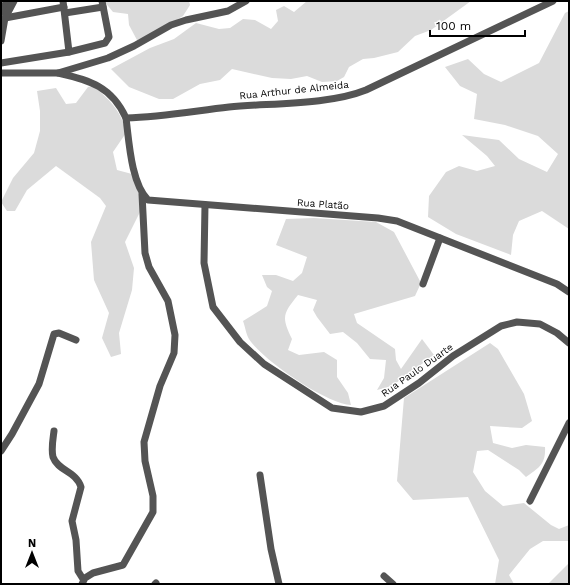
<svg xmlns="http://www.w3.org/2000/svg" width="570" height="585" font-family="'Work Sans',sans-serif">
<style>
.green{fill:#dbdbdb}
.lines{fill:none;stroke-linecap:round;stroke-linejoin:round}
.minor{stroke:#545454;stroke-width:7}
.labels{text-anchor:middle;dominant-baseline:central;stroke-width:3;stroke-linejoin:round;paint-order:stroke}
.street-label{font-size:10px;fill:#000;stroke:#fff}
</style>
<rect width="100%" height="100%" fill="#fff"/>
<g class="green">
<polygon points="104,1 189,1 190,5 183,16 148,37 137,40 129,25 128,14 113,12"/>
<polygon points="307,1 471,1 431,30 415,36 398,52 374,58 363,59 349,67 344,77 337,81 322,82 307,76 291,79 272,78 232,69 220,80 200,84 173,99 159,99 129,87 111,69 150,48 174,39 196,23 219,29 230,28 243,19 255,20 271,29 278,21 276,10 284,6 294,12"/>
<polygon points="569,11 569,229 542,211 519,221 513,235 511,255 456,234 428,217 429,196 446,172 459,166 477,171 495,166 487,156 462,135 499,140 519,159 547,172 558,154 538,136 505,125 474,119 477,94 460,86 445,67 468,59 484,74 501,82 539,63 565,13"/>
<path d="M93,86C109,99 122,111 126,133L113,152L117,170L132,174L143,206L125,242L134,268L132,290L119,333L121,354L111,357L102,338L109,313L94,280L91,242L106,206L100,198L56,166L27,190L15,211H7L1,202L13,178L34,153L40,131V111L37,91L56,88L66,104L76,103L88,87Z"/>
<path d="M314,218L376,222L394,232L421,283L415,296L354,314L357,323L395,349L396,360L401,369L422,339L434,355L392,386L377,390L384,378L386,360L370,359L357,343L343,332L330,334L317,317L313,310L317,300L298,295C283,314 281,316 292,339L288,350L299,355L324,352L337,360V377L348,393L351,405C328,405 261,359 249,339C246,334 245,326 243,321L267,306L272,291L267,287L262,275H276L293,281L302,273L307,257L276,245L286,219Z"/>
<path d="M490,343L498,349L524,394L532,421L522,428L490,426L493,443L512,448L526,445L545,447C546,464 539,468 526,477L519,470L488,450L477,451L473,472L485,491L503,506L524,503L551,525L559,529L569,525V541H543L530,549L509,575L514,584H495L499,560L468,497L413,500L397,481L404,398Z"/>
<polygon points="569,563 569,584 547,584 549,583"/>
</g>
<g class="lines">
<g class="minor">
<polyline points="63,1 69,52"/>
<polyline points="1,12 7,1"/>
<polyline points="65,13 103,7"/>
<polyline points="5,18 64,7"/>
<polyline points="1,41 5,18 14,1"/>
<polyline points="1,63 69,52 105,43 109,37 102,1"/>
<polyline points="1,73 58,73 108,58 134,46 171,25 186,20 228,11 246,1"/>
<path d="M58,73C90,80 112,87 126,118C161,117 194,111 229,107C270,103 329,105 366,90L553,1"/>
<path d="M126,118C129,141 131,183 148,200L378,218L397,221L557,284L569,292"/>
<polyline points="205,205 204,263 213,307 240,342 264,364 332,408 361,412 384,406 419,383 453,356 501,326 517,322 540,324 557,333 569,343"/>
<polyline points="423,284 440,238"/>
<path d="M54,431C53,439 51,449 53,457C58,471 76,471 81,487L72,521L76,540L78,571L83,579"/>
<polyline points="1,451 12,434 39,384 54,334 59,333 76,340"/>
<polyline points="260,475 271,549 279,584"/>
<polyline points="530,501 569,423"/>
<polyline points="384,576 393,584"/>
<polyline points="82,584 85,578 93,573 123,565 153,512 153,496 145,461 144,442 160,386 174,353 175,335 168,301 149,267 145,253 142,194"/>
<polyline points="155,584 156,583"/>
</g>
</g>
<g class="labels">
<g class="street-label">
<text transform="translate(294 90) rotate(-6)">Rua Arthur de Almeida</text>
<text transform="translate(323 204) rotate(4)">Rua Platão</text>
<text transform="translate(417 370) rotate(-35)">Rua Paulo Duarte</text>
</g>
</g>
<rect width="570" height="585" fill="none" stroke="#000000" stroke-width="4"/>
<g transform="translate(32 553)" stroke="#ffffff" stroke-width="3" paint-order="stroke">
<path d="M0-3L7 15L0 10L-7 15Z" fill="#000000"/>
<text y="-6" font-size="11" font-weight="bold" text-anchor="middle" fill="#000000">N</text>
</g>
<path d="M430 30v6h95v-6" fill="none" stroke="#000000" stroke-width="2"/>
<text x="436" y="30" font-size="12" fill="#000000" stroke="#ffffff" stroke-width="3" paint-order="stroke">100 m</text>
</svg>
